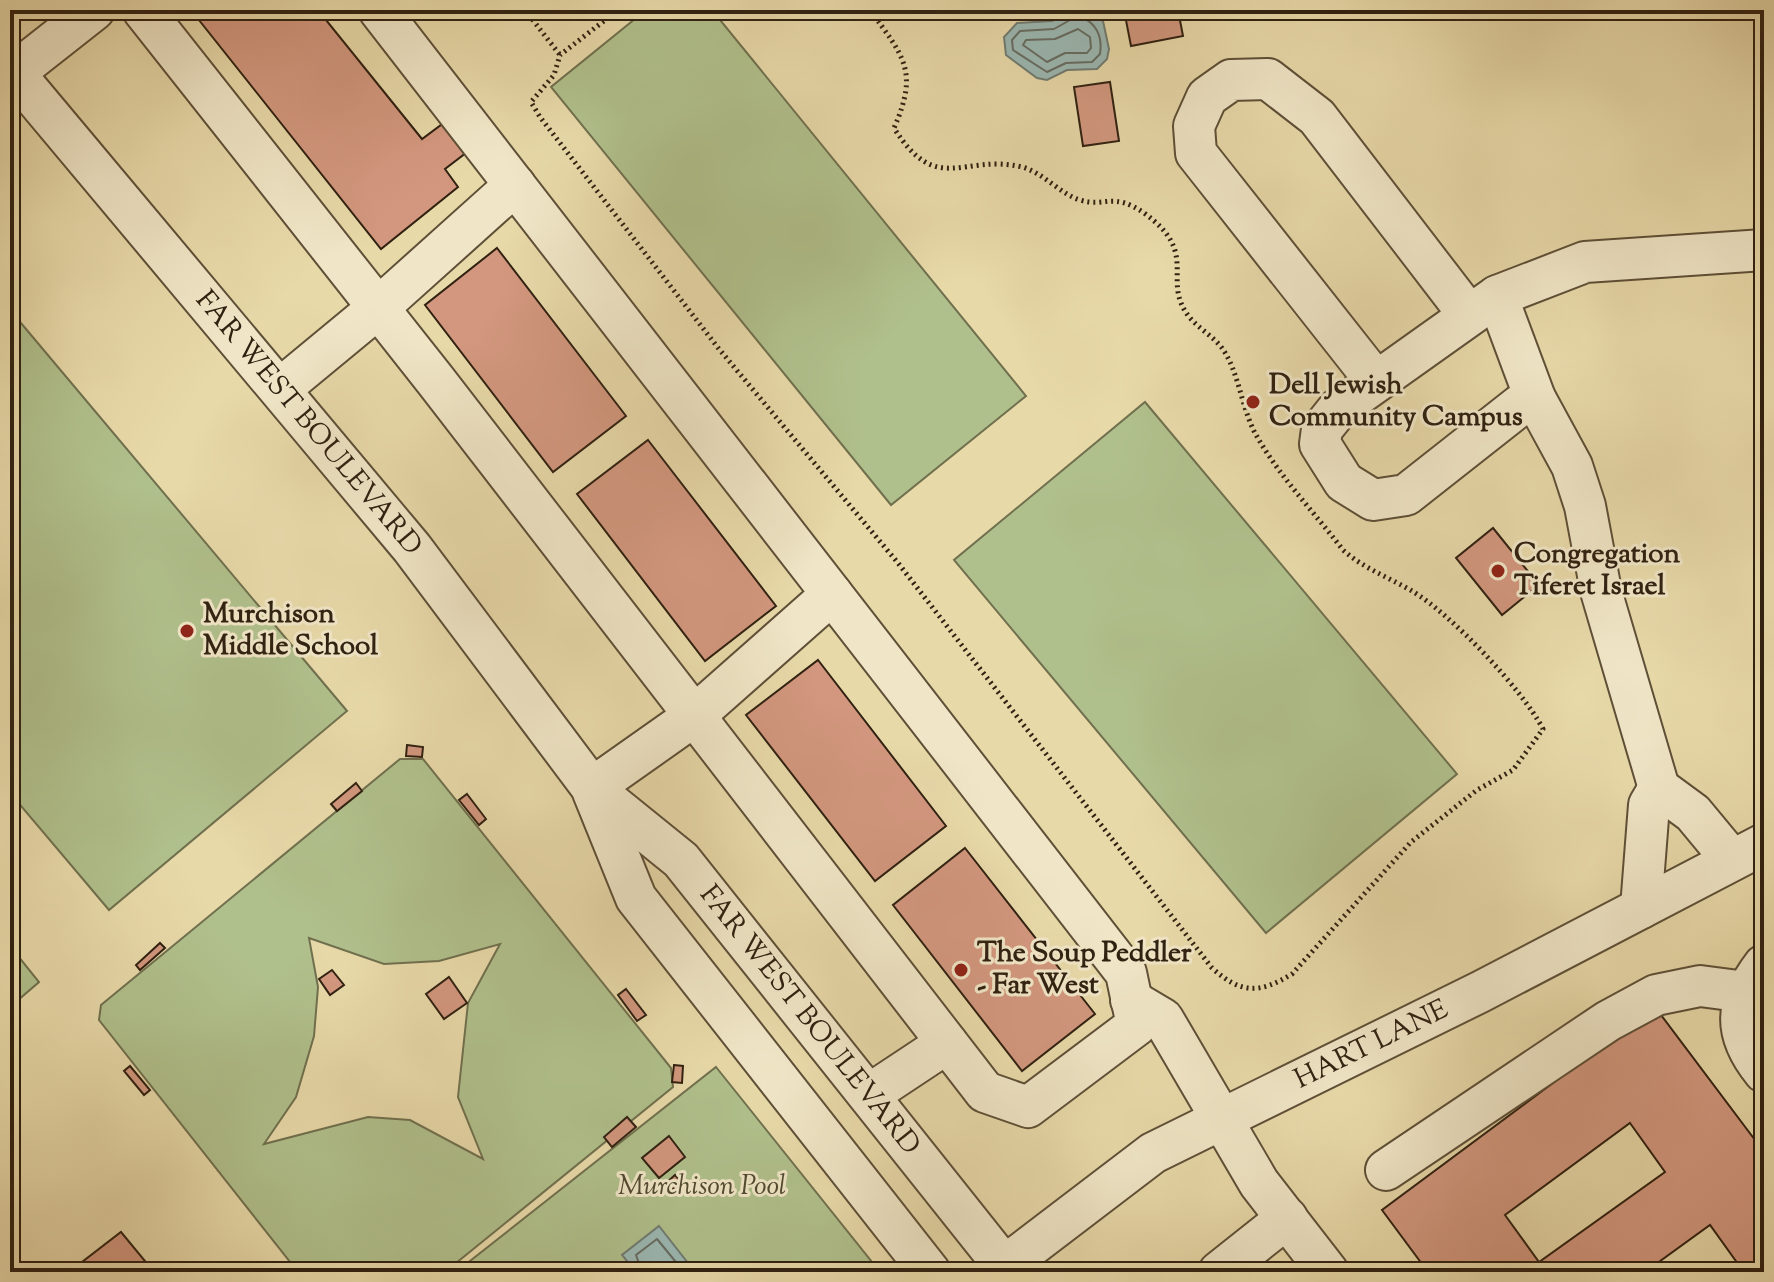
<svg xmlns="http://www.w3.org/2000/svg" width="1774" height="1282" font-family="'Sorts Mill Goudy',serif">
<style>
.green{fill:#b0c08c;stroke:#70704e;stroke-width:2;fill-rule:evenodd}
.water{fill:#9bb8b3;stroke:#707c72;stroke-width:2}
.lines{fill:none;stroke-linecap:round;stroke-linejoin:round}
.shore{stroke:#666c62;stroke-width:2}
.building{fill:#d2977e;stroke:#302111;stroke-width:2;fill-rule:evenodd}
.minor-casing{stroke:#5e4f37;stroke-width:44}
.path{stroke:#302111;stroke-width:5;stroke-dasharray:2 4;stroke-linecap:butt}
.minor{stroke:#f0e6c7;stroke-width:40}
.poi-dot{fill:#8f2418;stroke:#f0e6c7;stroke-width:3}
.labels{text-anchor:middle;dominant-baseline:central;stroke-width:6;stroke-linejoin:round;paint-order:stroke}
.poi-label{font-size:28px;font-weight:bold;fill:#302111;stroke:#f0e6c7;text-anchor:start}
.street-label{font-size:28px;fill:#302111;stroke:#f0e6c7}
.park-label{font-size:28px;font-style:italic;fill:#504930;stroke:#f0e6c7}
</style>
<rect width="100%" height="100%" fill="#e8d9a9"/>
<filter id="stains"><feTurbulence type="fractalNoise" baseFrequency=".0025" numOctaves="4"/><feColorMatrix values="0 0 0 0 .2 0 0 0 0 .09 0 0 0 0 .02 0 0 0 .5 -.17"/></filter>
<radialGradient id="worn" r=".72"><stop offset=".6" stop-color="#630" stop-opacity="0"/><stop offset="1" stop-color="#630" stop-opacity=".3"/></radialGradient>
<g class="green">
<polygon points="646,10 712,10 1026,396 891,505 551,87"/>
<polygon points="10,310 347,711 109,910 10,793"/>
<polygon points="1145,402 1457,774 1266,933 954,560"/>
<path d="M400,759H423L671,1068L673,1087L445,1272H298L99,1020L101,1005ZM309,938L384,964L439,961L500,944L468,1003L458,1097L483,1159L410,1120L368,1117L264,1144L296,1097L314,1036L318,987Z"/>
<polygon points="10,946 39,982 10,1007"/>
<polygon points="716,1067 880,1272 456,1272"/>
</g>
<g class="water">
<polygon points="1080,10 1103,21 1109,49 1107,59 1097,69 1067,70 1047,80 1037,78 1006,55 1004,37 1017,23 1052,21"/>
<polygon points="659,1226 695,1272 636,1272 622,1255"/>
</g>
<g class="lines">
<g class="shore">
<path d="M1079,15C1095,23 1103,34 1100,54L1092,62L1066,63L1047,72L1013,50L1012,40L1020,31L1054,29Z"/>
<polygon points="1078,29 1090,37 1091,48 1087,53 1065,53 1047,62 1023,45 1026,40 1055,39"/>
<polyline points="642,1272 636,1255 657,1239 684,1272"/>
</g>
</g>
<g class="building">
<polygon points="191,10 318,10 422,139 453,116 475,146 445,169 458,187 381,249"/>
<polygon points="1124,10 1178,10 1183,36 1131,46"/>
<polygon points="1110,82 1119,141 1083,146 1074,87"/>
<polygon points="497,248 626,416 553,472 425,305"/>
<polygon points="648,440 776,606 705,661 577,494"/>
<polygon points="1493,528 1539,585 1502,615 1456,558"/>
<polygon points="818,660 946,826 875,881 746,715"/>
<polygon points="407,745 423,747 422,757 406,756"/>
<polygon points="356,783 362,791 337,811 331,804"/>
<polygon points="467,794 486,819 479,825 459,800"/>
<polygon points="965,848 1095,1014 1022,1071 893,905"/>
<polygon points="160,943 165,948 140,970 136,965"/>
<polygon points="332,970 344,985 330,995 319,979"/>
<polygon points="449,977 467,1003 444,1019 426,994"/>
<polygon points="626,989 646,1015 637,1021 618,995"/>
<path d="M1655,1007L1764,1152V1272H1727L1738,1264L1710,1225L1645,1272H1428L1382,1210ZM1630,1123L1665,1172L1539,1262L1505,1215Z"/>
<polygon points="674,1065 683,1066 682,1083 672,1082"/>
<polygon points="130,1066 150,1090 144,1095 124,1071"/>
<polygon points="627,1117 636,1127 612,1147 604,1137"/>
<polygon points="669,1136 685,1157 659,1178 642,1158"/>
<polygon points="675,1175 681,1182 672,1190 666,1183"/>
<polygon points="121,1232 154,1272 69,1272"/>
</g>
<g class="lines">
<g class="minor-casing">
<g id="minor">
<polyline points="143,10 436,381 985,1092 1028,1107 1137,1025 1126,973 379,10"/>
<path id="s1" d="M10,68L412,548L592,788L681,860L1009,1272"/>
<polyline points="14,73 94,10"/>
<polyline points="1497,296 1535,398 1572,466 1585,506 1601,591 1659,788 1693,813 1732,860"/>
<polyline points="1375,380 1196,153 1194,126 1207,97 1231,80 1268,79 1317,117 1469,315"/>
<polyline points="280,389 378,308 515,185"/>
<polyline points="1535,398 1519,406 1406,495 1373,500 1344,482 1320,444 1322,429 1338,409 1497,296 1585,262 1764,250"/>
<polyline points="592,788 694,716 832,594"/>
<polyline points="593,792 636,898 930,1272"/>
<polyline points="1641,908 1649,805 1659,788"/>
<path d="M1764,965C1734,1004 1733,1034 1764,1072"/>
<polyline points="1131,1000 1163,1019 1259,1183 1328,1272"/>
<polyline points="870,1094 947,1043"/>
<polyline points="1386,1170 1608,1021 1656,995 1700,986 1746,992"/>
<path id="s2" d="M997,1272L1153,1153L1480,992L1764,844"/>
<polyline points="1219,1272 1287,1218"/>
</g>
</g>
<g class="path">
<polyline points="525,10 560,55"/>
<path d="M618,10L560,55L554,75L531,102L540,117L719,349L898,563L1212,968C1241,994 1259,994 1292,974L1411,842L1477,790L1513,770L1543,729C1522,689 1451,614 1412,591C1388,577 1363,568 1343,550C1314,512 1278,475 1255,433C1241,406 1239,372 1222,348C1212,335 1196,327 1187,314C1162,278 1200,253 1144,213C1112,191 1105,208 1080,200C1060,194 1044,173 1022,167C963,153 937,197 894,128C919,71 904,57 870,10"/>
</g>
<use href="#minor" class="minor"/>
</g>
<g class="poi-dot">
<circle cx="1253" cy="402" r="8"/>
<circle cx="1498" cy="571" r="8"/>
<circle cx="187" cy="631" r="8"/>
<circle cx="961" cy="970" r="8"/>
</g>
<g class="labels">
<g class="poi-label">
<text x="1269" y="386">Dell Jewish<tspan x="1269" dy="32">Community Campus</tspan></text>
<text x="1514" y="555">Congregation<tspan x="1514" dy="32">Tiferet Israel</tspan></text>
<text x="203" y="615">Murchison<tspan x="203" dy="32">Middle School</tspan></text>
<text x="977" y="954">The Soup Peddler<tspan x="977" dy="32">- Far West</tspan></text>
</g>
<g class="street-label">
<text stroke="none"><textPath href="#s1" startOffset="464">FAR WEST BOULEVARD</textPath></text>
<text stroke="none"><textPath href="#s1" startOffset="1246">FAR WEST BOULEVARD</textPath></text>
<text stroke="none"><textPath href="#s2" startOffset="440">HART LANE</textPath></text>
</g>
<g class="park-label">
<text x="702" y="1187">Murchison Pool</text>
</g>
</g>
<rect width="1774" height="1282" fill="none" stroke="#e8d9a9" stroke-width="40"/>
<rect x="12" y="12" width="1750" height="1258" fill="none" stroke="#302111" stroke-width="4"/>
<rect x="20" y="20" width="1734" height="1242" fill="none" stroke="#302111" stroke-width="2"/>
<rect width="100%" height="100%" filter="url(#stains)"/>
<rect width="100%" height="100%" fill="url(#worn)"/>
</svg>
